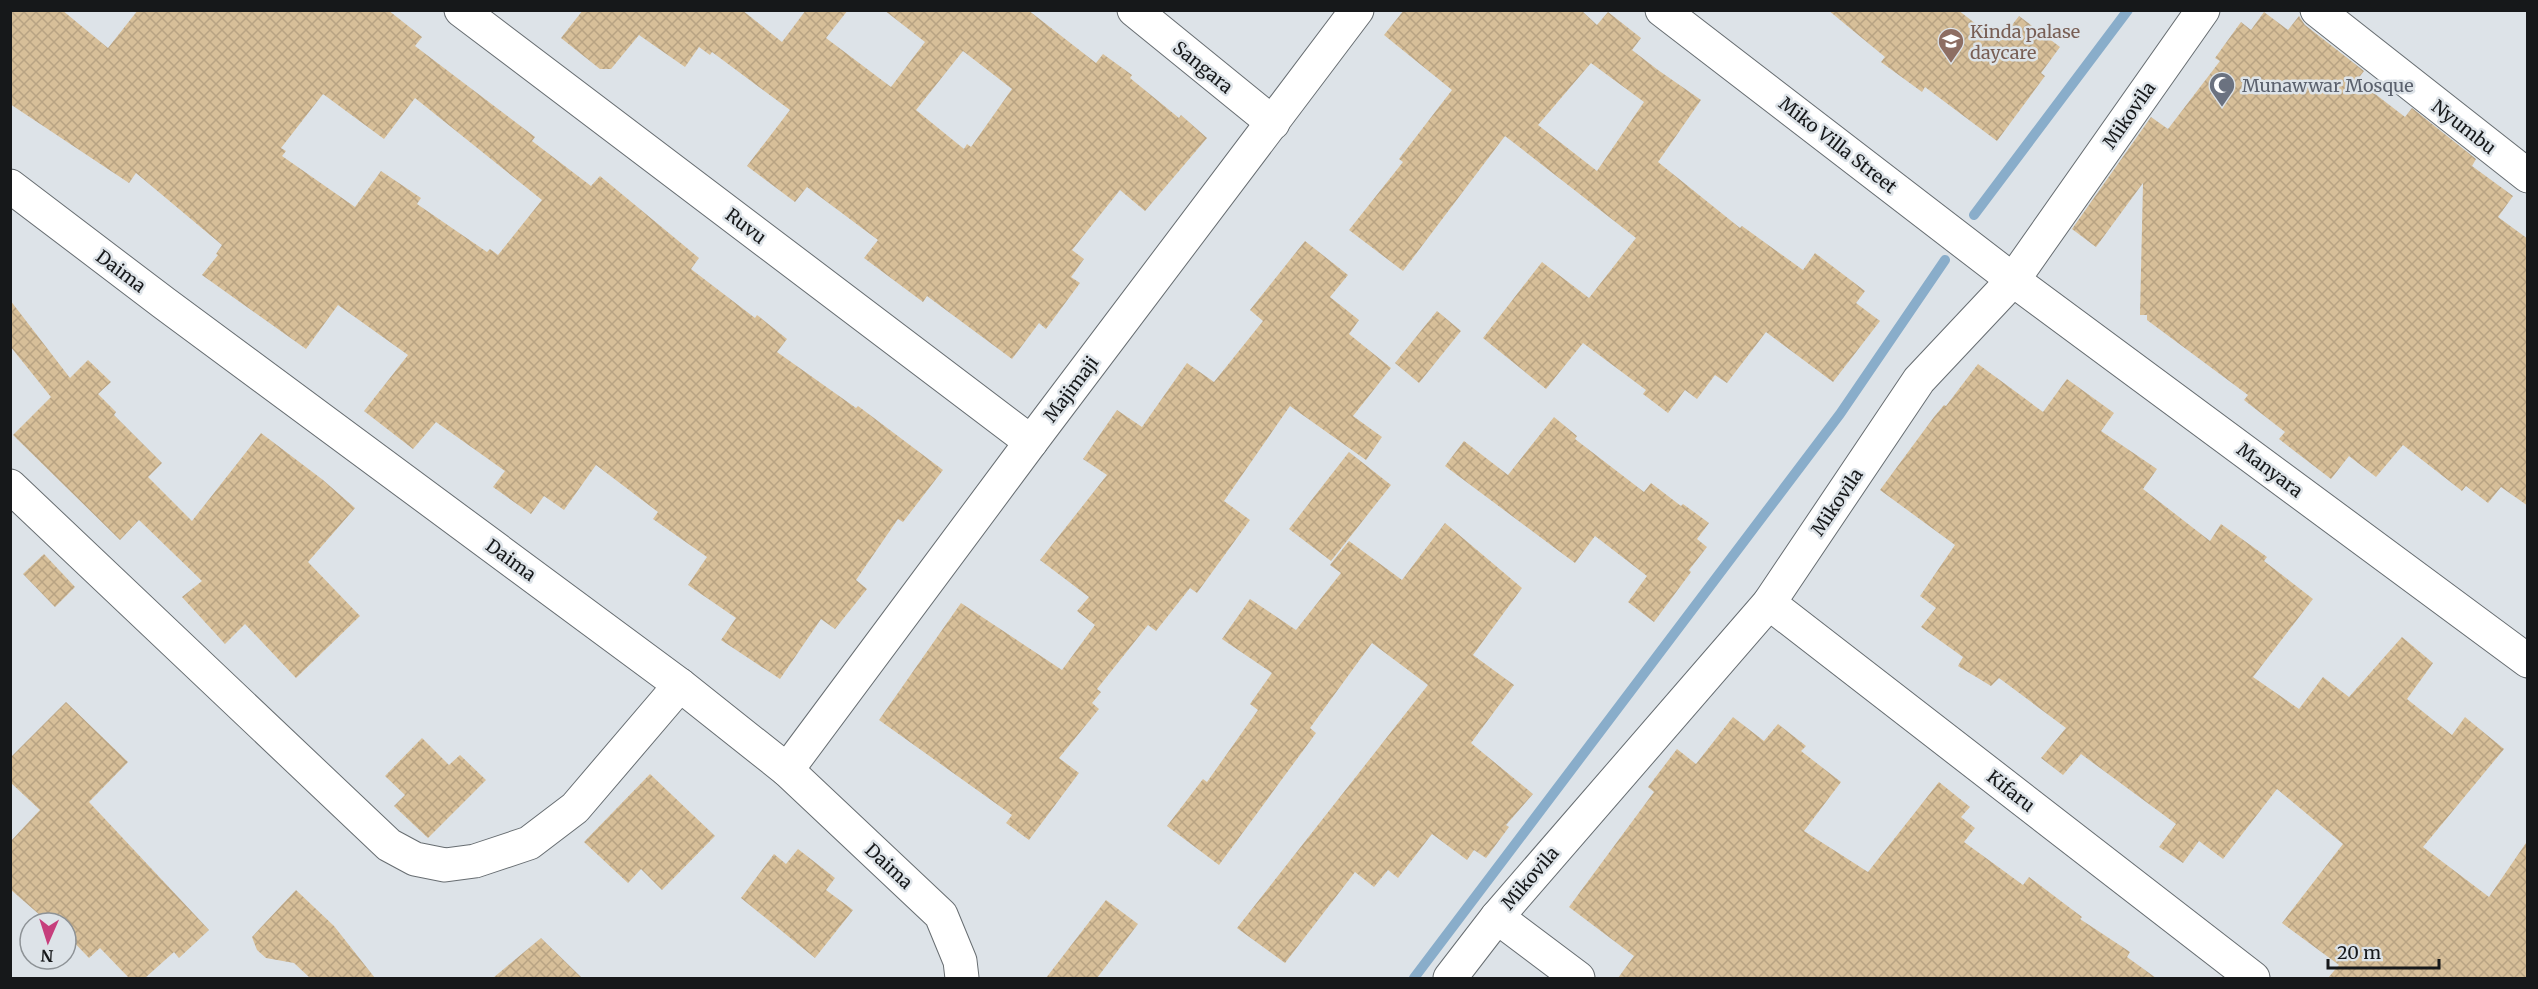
<svg xmlns="http://www.w3.org/2000/svg" width="2538" height="989" font-family="Merriweather,serif">
<style>
.lines{fill:none;stroke-linecap:round;stroke-linejoin:round}
.stream{stroke:#89adca;stroke-width:10}
.building{fill:url(#building-cross-hatch);fill-rule:evenodd}
.minor-casing{stroke:#676d71;stroke-width:35}
.minor{stroke:#fff;stroke-width:33}
.labels{text-anchor:middle;dominant-baseline:central;stroke-width:5;stroke-linejoin:round;paint-order:stroke}
.education-label{font-size:18px;fill:#785e54;stroke:#dde3e8;text-anchor:start}
.street-label{font-size:18px;fill:#16181a;stroke:#dde3e8}
.worship-label{font-size:18px;fill:#5b616d;stroke:#dde3e8;text-anchor:start}
</style>
<defs>
<pattern id="building-cross-hatch" width="8" height="8" patternUnits="userSpaceOnUse" patternTransform="scale(1.5)"><rect width="8" height="8" fill="#d7bf99"/><path d="M0 0l8 8M0 8l8-8" fill="none" stroke="#b8a383"/></pattern>
</defs>
<rect width="100%" height="100%" fill="#dde3e8"/>
<g class="lines">
<g class="stream">
<polyline points="1974,215 2128,10"/>
<polyline points="1414,978 1840,414 1945,260"/>
</g>
</g>
<g class="building">
<path d="M10,10H62L108,48L138,10H388L422,37L415,46L535,137L532,141L591,186L600,176L699,258L691,269L755,318L757,315L787,339L777,352L856,408L858,406L943,470L903,522L898,519L856,580L867,589L835,629L821,619L780,679L721,640L736,618L688,585L707,557L653,519L658,512L596,465L564,510L544,496L531,514L493,487L505,471L436,422L413,449L364,411L408,355L338,305L306,349L202,275L218,255L216,254L222,245L136,173L129,183L10,104ZM323,94L384,139L415,98L542,200L498,255L490,249L487,252L417,204L421,198L381,171L355,207L282,156L286,151L281,148Z"/>
<path d="M583,10H742L782,42L806,10H848L826,38L891,87L925,42L884,10H1028L1096,63L1103,54L1132,75L1130,78L1179,118L1181,115L1207,138L1145,211L1120,190L1072,250L1084,259L1071,277L1080,283L1046,329L1039,323L1012,359L927,296L923,302L864,258L878,240L807,187L795,202L747,166L790,110L712,52L710,55L699,47L685,67L639,35L611,69H600L561,38ZM963,51L1012,89L971,147L967,144L964,149L916,110Z"/>
<path d="M1404,10H1581L1597,25L1608,12L1641,38L1632,50L1658,70L1701,100L1658,162L1740,228L1742,226L1803,270L1815,253L1865,291L1856,303L1880,321L1833,382L1766,332L1727,383L1715,375L1697,399L1685,390L1668,413L1643,394L1646,390L1583,343L1546,389L1483,338L1542,262L1589,298L1636,238L1505,136L1403,271L1349,230L1403,162L1399,159L1452,90L1384,35ZM1591,63L1644,102L1597,171L1538,125Z"/>
<polygon points="1828,10 1958,10 1999,42 2019,16 2060,47 2041,73 2045,76 1997,141 1925,87 1922,92 1881,62 1885,57"/>
<polygon points="2264,12 2288,30 2299,16 2305,25 2364,71 2357,80 2405,117 2412,108 2476,159 2472,166 2513,196 2498,217 2528,239 2528,506 2501,487 2488,503 2466,486 2462,491 2403,445 2376,477 2349,456 2331,479 2279,439 2285,432 2244,400 2248,395 2147,320 2147,315 2140,315 2143,183 2096,247 2072,229 2151,117 2168,129 2220,61 2215,58 2241,22 2251,30"/>
<polygon points="1305,241 1348,275 1330,297 1359,320 1349,334 1391,368 1353,416 1382,437 1366,460 1290,406 1224,501 1250,520 1197,593 1190,588 1156,631 1148,625 1097,689 1101,692 1092,703 1099,709 1059,758 1079,773 1029,840 1006,823 1012,815 879,720 961,603 1062,670 1095,625 1077,611 1089,597 1040,560 1107,475 1083,459 1117,410 1142,427 1187,363 1214,382 1263,321 1250,310"/>
<polygon points="10,300 70,378 88,360 111,382 98,394 116,412 114,415 162,463 148,477 192,521 261,433 323,480 355,508 308,562 360,616 296,678 245,624 225,644 182,597 202,581 139,520 120,540 13,435 51,397 10,346"/>
<polygon points="1437,311 1461,331 1419,383 1395,363"/>
<polygon points="1978,364 2043,412 2067,379 2114,413 2101,431 2157,469 2143,489 2210,541 2221,524 2267,557 2264,561 2313,599 2253,677 2299,709 2323,677 2349,697 2402,637 2433,663 2407,699 2452,735 2465,717 2504,749 2423,847 2489,897 2528,840 2528,978 2328,978 2339,965 2282,923 2343,844 2277,789 2223,859 2199,841 2183,863 2159,847 2176,824 2081,754 2063,775 2041,758 2066,728 1999,678 1991,686 1958,666 1963,657 1921,627 1936,608 1920,596 1955,545 1880,490 1934,417 1944,405 1946,406"/>
<polygon points="1554,417 1577,436 1575,439 1644,492 1651,483 1681,506 1683,504 1709,523 1697,539 1707,547 1689,570 1691,572 1654,622 1628,602 1647,576 1595,536 1575,563 1445,466 1464,441 1508,475"/>
<polygon points="1349,452 1391,485 1331,561 1289,529"/>
<polygon points="1445,523 1522,588 1473,655 1514,685 1471,743 1533,794 1506,825 1509,827 1486,858 1474,850 1467,860 1432,834 1398,878 1388,870 1374,887 1355,872 1285,963 1237,928 1428,685 1372,643 1310,728 1316,733 1219,865 1167,826 1203,779 1207,782 1258,710 1250,704 1272,673 1222,639 1250,599 1296,630 1341,573 1330,565 1349,541 1402,580"/>
<polygon points="44,554 75,587 55,607 23,574"/>
<polygon points="66,702 128,762 89,802 209,930 179,958 174,952 145,978 129,978 100,948 89,958 66,934 66,923 49,923 10,889 10,842 40,810 10,782 10,758"/>
<polygon points="1733,717 1764,741 1778,724 1806,746 1801,751 1841,782 1804,831 1868,872 1939,782 1970,807 1961,817 1975,828 1964,842 2023,885 2029,877 2082,917 2080,919 2130,952 2127,957 2156,978 1618,978 1634,956 1569,907 1654,792 1648,787 1677,749 1696,764"/>
<polygon points="422,738 449,765 460,755 486,780 428,838 394,806 405,795 385,776"/>
<polygon points="650,774 715,836 662,890 641,869 628,883 584,842"/>
<polygon points="798,849 835,878 826,890 853,910 815,958 741,898 774,854 786,864"/>
<polygon points="296,890 334,926 375,978 310,978 294,963 266,958 257,950 252,937"/>
<polygon points="1106,900 1138,924 1097,978 1046,978"/>
<polygon points="541,938 582,978 493,978"/>
</g>
<g class="lines">
<g class="minor-casing">
<g id="minor">
<polyline points="461,10 1031,442"/>
<polyline points="1134,10 1273,123"/>
<polyline points="1662,10 2013,280 2528,661"/>
<polyline points="2317,10 2528,176"/>
<polyline points="10,186 164,303 680,685 787,770 941,915 960,961 962,978"/>
<polyline points="10,486 389,845 415,859 445,865 475,861 529,843 575,808 680,685"/>
<polyline points="1769,603 2253,978"/>
<polyline points="787,770 1031,442 1357,10"/>
<polyline points="1497,917 1578,978"/>
<polyline points="1450,978 1497,917 1769,603 1919,380 2013,280 2203,10"/>
</g>
</g>
<use href="#minor" class="minor"/>
</g>
<defs>
<g id="school-pin" transform="scale(1.35)"><path d="M0 17L-7.5 6A9.5 9.5 0 1 1 7.5 6Z" fill="#8d6e63" stroke="#dde3e8"/><path d="M0-5L7-2L0 1L-7-2ZM-4 1L0 2.5L4 1V4Q0 6-4 4Z" fill="#fff"/></g>
<g id="mosque-pin" transform="scale(1.35)"><path d="M0 17L-7.5 6A9.5 9.5 0 1 1 7.5 6Z" fill="#6b7280" stroke="#dde3e8"/><path d="M3.5-4.9A6 6 0 1 0 3.5 4.9A5 5 0 1 1 3.5-4.9Z" fill="#fff"/></g>
</defs>
<g fill-rule="evenodd">
<use href="#school-pin" x="1951" y="41"/>
<use href="#mosque-pin" x="2222" y="85"/>
</g>
<g class="labels">
<g class="education-label">
<text x="1970" y="31">Kinda palase<tspan x="1970" dy="21">daycare</tspan></text>
</g>
<g class="street-label">
<text transform="translate(1203 67) rotate(39)">Sangara</text>
<text transform="translate(2129 115) rotate(-55)">Mikovila</text>
<text transform="translate(2464 127) rotate(38)">Nyumbu</text>
<text transform="translate(1838 145) rotate(38)">Miko Villa Street</text>
<text transform="translate(746 226) rotate(37)">Ruvu</text>
<text transform="translate(121 271) rotate(37)">Daima</text>
<text transform="translate(1071 389) rotate(-53)">Majimaji</text>
<text transform="translate(2270 470) rotate(37)">Manyara</text>
<text transform="translate(1837 502) rotate(-56)">Mikovila</text>
<text transform="translate(511 560) rotate(36)">Daima</text>
<text transform="translate(2011 791) rotate(38)">Kifaru</text>
<text transform="translate(889 866) rotate(43)">Daima</text>
<text transform="translate(1530 878) rotate(-49)">Mikovila</text>
</g>
<g class="worship-label">
<text x="2242" y="85">Munawwar Mosque</text>
</g>
</g>
<rect width="2538" height="989" fill="none" stroke="#16181a" stroke-width="24"/>
<g transform="translate(48 941) rotate(183)"><circle r="28" fill="#dde3e8" stroke="#8d9296" stroke-width="1.5"/>
<path d="M0-4.5L10 22L0 15L-10 22Z" fill="#c63e7c"/>
<text y="-9" font-size="16" font-weight="bold" text-anchor="middle" fill="#16181a">N</text>
</g>
<path d="M2328 959v9h111v-9" fill="none" stroke="#16181a" stroke-width="3"/>
<text x="2337" y="959" font-size="18" fill="#16181a" stroke="#dde3e8" stroke-width="4.5" paint-order="stroke">20 m</text>
</svg>
